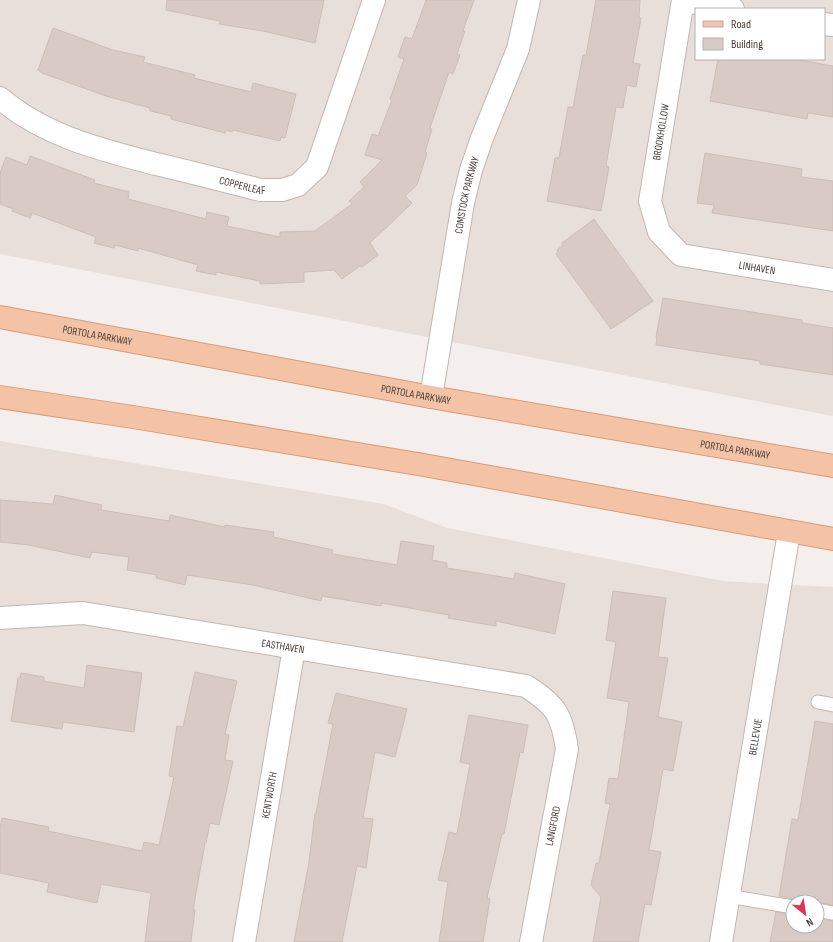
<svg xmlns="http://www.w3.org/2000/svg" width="833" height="942" font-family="'Sofia Sans Condensed',sans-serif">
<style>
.residential{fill:#e8dfda;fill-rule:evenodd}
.building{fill:#d8cac5;stroke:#cfbdb6}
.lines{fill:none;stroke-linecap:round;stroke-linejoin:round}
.service-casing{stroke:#c2b7b2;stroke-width:15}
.minor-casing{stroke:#c2b7b2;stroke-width:24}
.primary-casing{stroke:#d89a76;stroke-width:24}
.service{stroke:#fff;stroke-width:13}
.minor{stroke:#fff;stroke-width:22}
.primary{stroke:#f4c3a5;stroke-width:22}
.labels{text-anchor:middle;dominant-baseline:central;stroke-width:4;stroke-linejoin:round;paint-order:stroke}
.street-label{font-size:11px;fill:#483e3a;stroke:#fff}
</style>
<rect width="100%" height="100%" fill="#f4efec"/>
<g class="residential">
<path d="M0,0H833V416L0,254ZM696,9H824V59H696Z"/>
<path d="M0,441L384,504L447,528L723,581L833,587V942H0ZM793,902H817V926H793Z"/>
</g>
<g class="building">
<polygon points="167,0 324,0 315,43 263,31 219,24 220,21 166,10"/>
<polygon points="426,0 474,0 463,31 465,31 457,54 460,55 453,74 449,72 430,128 432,129 425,152 427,153 417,185 405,196 412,203 370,243 378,255 362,267 360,266 342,279 334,270 304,272 304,282 260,284 260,281 216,272 216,275 196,271 198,265 138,248 138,251 115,245 114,248 94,243 96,237 32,213 30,218 12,211 13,209 0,204 0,173 6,157 27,165 30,156 95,180 94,183 129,192 128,199 206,219 207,212 229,217 227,226 280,237 280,232 315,231 352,204 349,201 364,187 360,182 382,160 365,155 372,134 378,136 392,100 390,99 404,59 398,57 405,37 412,39"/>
<polygon points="596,0 640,0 639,18 641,18 633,63 640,64 636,87 627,85 623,108 616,107 606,166 609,167 601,211 547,201 555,158 559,158 568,107 573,107 583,55 586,55"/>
<polygon points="53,28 113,50 145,57 143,62 195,75 194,78 251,92 253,83 296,94 285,138 281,137 280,141 233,130 232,132 226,130 225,133 171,119 171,116 150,111 150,108 106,96 42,73 38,70"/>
<polygon points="718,59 794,59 833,66 833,117 808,113 807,119 710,101"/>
<polygon points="705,153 802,169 801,177 833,181 833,231 712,213 714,205 697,203"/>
<polygon points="594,219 653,301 611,329 556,254 558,252 557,250 563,245 562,243"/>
<polygon points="663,298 802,320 802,323 833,328 833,375 760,364 760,361 656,345 657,338 656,337"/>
<polygon points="55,495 102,505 101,510 169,521 170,515 225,527 225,525 274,532 273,537 333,550 332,554 397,565 401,541 434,546 432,560 447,563 447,568 514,579 515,573 565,584 555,634 496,621 496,626 448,618 449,615 381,603 381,606 322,596 321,601 253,585 187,575 185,585 156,578 157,575 127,570 129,557 92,552 90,558 29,545 0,542 0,500 53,504"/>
<polygon points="613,591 666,598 658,657 668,658 658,717 682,722 673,771 663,769 649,850 661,852 651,905 645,904 638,942 593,942 601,897 591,885 596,863 599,863 610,804 605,803 609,778 618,779 629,702 607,698 616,642 606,640"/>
<polygon points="87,665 142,673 134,732 63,722 62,729 11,721 18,678 20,678 21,673 44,677 44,681 84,688"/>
<polygon points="195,672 237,681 225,734 229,735 225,760 233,761 219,825 210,823 206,843 205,843 193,910 195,910 191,942 145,942 151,893 101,884 97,903 47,892 49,883 0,873 0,828 2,818 49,827 48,831 142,851 144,842 159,845 174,777 169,776 177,726 183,727"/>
<polygon points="336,693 407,709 395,757 375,752 363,818 373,819 366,868 357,866 342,942 294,942 309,862 315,813 316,813 333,724 328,723"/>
<polygon points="469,715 528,725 523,753 520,752 504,834 502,834 487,898 490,899 483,942 439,942 448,882 438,880 449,832 457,834 470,764 460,762"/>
<polygon points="815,721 833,724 833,905 817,902 799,902 794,899 779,896 792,819 798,820"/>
<polygon points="776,912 793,915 793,926 817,926 817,918 833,921 833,942 770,942"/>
</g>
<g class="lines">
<g class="service-casing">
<g id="service">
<polyline points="818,702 833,705"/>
<polyline points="728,896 793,907"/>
<polyline points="817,910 833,913"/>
</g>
</g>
<g class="minor-casing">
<g id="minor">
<path id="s1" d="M683,0L650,201L659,232L681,255L833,280"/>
<polyline points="683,1 733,9"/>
<polyline points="824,24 833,25"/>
<path id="s2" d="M0,98C44,136 102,150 156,164C191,172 225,181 260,190H282L298,185L317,167L374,0"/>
<path id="s3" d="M431,397L463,203L471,170L482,138L518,49L529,0"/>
<path id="s4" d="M0,618L83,613L526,686C556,705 562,715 567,749L531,942"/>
<path id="s5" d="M244,942L294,648"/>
<path id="s6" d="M721,942L789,532"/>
</g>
</g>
<g class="primary-casing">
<g id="primary">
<path id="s7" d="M0,317L431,397L833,466"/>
<polyline points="0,397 133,417 418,464 833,539"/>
</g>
</g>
<use href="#service" class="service"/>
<use href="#minor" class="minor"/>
<use href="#primary" class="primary"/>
</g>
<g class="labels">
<g class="street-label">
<text transform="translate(661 132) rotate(-81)">BROOKHOLLOW</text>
<text stroke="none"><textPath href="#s2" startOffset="260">COPPERLEAF</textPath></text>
<text stroke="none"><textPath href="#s3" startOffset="205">COMSTOCK PARKWAY</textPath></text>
<text stroke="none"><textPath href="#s1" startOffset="345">LINHAVEN</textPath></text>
<text stroke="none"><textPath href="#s7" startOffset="99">PORTOLA PARKWAY</textPath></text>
<text stroke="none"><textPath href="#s7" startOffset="423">PORTOLA PARKWAY</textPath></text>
<text stroke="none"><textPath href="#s7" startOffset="747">PORTOLA PARKWAY</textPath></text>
<text stroke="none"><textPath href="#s4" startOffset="286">EASTHAVEN</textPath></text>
<text stroke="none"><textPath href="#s6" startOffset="208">BELLEVUE</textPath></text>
<text stroke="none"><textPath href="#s5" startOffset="149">KENTWORTH</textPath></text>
<text transform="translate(553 826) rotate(-79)">LANGFORD</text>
</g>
</g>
<rect x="695" y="8" width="130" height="52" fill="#ffffff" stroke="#b6b2b0"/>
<rect x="703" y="21" width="20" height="6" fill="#f4c3a5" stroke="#b6b2b0"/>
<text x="731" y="28" font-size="12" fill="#483e3a">Road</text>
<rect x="703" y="38" width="20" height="12" fill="#d8cac5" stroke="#b6b2b0"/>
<text x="731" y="48" font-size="12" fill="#483e3a">Building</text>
<g transform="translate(805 914) rotate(150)"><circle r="19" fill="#ffffff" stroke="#b6b2b0"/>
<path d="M0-3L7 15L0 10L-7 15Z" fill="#e33353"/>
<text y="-6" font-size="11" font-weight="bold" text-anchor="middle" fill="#483e3a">N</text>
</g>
</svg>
